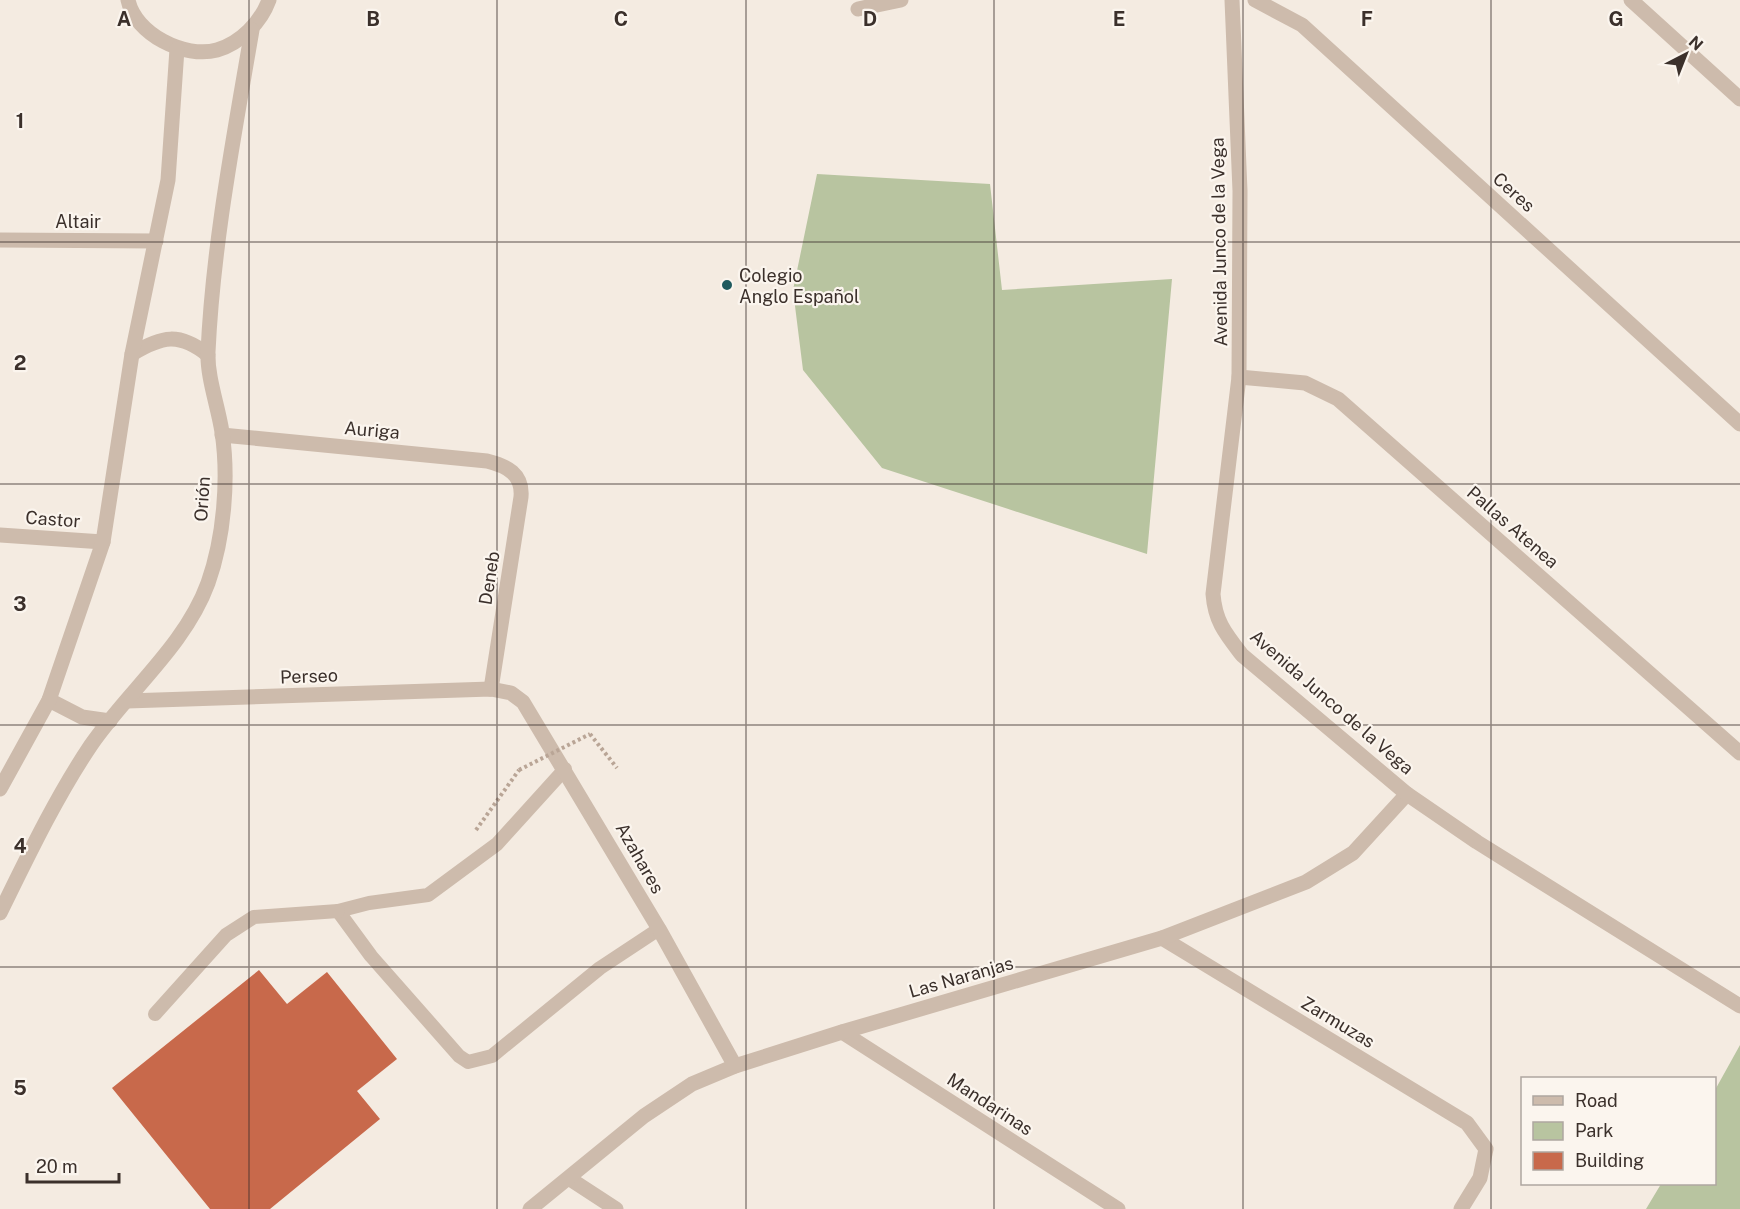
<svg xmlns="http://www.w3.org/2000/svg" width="1740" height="1209" font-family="'Public Sans',sans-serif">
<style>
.green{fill:#b8c4a0}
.building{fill:#c8694b}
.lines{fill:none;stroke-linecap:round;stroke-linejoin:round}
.path{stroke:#b9a596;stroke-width:4;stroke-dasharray:3 3;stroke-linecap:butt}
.service{stroke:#cdbbac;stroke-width:14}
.minor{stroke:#cdbbac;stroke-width:15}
.tertiary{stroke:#cdbbac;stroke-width:15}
.path-bridge{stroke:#b9a596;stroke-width:4;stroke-dasharray:3 3;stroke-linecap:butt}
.grid{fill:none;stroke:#3b302b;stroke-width:1.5;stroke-opacity:0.55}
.poi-dot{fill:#1f5a5e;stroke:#fbf5ee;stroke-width:2}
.labels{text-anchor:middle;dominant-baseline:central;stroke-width:4.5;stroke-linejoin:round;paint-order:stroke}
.street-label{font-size:18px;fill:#3b302b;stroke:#fbf5ee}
.poi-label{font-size:18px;fill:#3b302b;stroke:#fbf5ee;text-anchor:start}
.grid-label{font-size:20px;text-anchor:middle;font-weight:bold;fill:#3b302b;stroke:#fbf5ee;stroke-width:4.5;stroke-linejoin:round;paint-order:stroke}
</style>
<rect width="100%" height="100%" fill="#f4ebe1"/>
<g class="green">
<polygon points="817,174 990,184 1002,290 1172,279 1147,554 882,468 803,370 793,290"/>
<polygon points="1740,1045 1740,1209 1646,1209 1661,1184 1714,1184 1715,1090"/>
</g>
<polygon class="building" points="259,970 287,1004 327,972 397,1059 357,1091 380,1119 270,1209 210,1209 112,1088"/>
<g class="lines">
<g class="path">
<polyline points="590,734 617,768"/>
<polyline points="476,830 519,770"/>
</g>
<g class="service">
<polyline points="565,769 497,844 428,895 369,903 338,911 371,956 459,1056 468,1062 492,1056 600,968 659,929"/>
<polyline points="155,1014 226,935 254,917 338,911"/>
</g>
<g class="minor">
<path d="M128,0C135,34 185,59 217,50C241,43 261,22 269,0"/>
<polyline points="1255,0 1302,25 1740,424"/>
<polyline points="1631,0 1740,99"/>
<polyline points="858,9 901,0"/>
<polyline points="0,240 156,241"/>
<path d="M132,354C162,336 179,332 208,355"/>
<polyline points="1239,377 1305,383 1338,399 1740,753"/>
<path d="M222,435L487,461C507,466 523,474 521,497L491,689"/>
<polyline points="0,535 103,542"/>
<polyline points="49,700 82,717 110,721"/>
<polyline points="127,701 491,689 511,693 523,702 659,929 735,1066"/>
<polyline points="0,789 49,700 103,542 132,354 168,180 177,49"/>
<path d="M0,913C28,856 56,797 91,745C128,691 185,646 208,583C224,538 229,479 222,432C218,406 207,377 208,352C213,244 234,136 252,30"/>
<polyline points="1162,938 1467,1123 1486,1149 1480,1178 1461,1209"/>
<polyline points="842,1032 1118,1209"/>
<polyline points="570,1179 616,1209"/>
<polyline points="530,1209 644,1116 692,1084 735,1066 842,1032 1162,938 1306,882 1353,853 1407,794"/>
</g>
<path class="tertiary" d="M1232,0L1240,191L1239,377L1213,594C1215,621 1225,633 1242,655L1407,794L1477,842L1740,1006"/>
<polyline class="path-bridge" points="519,770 590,734"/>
</g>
<path class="grid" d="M249,0V1209M497,0V1209M746,0V1209M994,0V1209M1243,0V1209M1491,0V1209M0,242H1740M0,484H1740M0,725H1740M0,967H1740"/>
<circle class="poi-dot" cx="727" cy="285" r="6"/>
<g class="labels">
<g class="street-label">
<text transform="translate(1514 192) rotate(42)">Ceres</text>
<text x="78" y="221">Altair</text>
<text transform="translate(1219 242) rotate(-91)">Avenida Junco de la Vega</text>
<text transform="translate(372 430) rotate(5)">Auriga</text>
<text transform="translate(202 499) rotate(-86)">Orión</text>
<text transform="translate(53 519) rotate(4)">Castor</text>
<text transform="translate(1513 527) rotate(41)">Pallas Atenea</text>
<text transform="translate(489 578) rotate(-81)">Deneb</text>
<text transform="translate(309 676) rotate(-2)">Perseo</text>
<text transform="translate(1332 702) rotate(41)">Avenida Junco de la Vega</text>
<text transform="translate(640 858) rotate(60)">Azahares</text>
<text transform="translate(961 977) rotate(-16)">Las Naranjas</text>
<text transform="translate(1338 1022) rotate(31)">Zarmuzas</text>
<text transform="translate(990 1104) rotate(33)">Mandarinas</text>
</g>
<g class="poi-label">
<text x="739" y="275">Colegio<tspan x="739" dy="21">Anglo Español</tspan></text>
</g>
</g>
<g class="grid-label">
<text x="124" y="26">A</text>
<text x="373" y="26">B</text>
<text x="621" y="26">C</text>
<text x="870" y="26">D</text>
<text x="1119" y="26">E</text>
<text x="1367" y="26">F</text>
<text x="1616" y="26">G</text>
<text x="20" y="128">1</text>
<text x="20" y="370">2</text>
<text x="20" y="611">3</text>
<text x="20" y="853">4</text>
<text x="20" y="1095">5</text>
</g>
<rect x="1521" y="1077" width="195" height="108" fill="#fbf5ee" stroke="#aea6a0" stroke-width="1.5"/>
<rect x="1533" y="1096" width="30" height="9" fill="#cdbbac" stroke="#aea6a0" stroke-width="1.5"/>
<text x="1575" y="1107" font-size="18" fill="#3b302b">Road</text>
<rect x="1533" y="1122" width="30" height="18" fill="#b8c4a0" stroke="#aea6a0" stroke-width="1.5"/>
<text x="1575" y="1137" font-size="18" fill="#3b302b">Park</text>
<rect x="1533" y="1152" width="30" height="18" fill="#c8694b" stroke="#aea6a0" stroke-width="1.5"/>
<text x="1575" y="1167" font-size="18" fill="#3b302b">Building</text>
<g transform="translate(1686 54) rotate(42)" stroke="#fbf5ee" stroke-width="4.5" paint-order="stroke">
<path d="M0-4.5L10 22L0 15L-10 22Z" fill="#3b302b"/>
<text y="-9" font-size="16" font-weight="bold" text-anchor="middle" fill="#3b302b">N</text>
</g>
<path d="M27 1173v9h92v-9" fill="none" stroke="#3b302b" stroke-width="3"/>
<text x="36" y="1173" font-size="18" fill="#3b302b" stroke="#fbf5ee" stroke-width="4.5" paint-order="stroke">20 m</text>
</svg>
